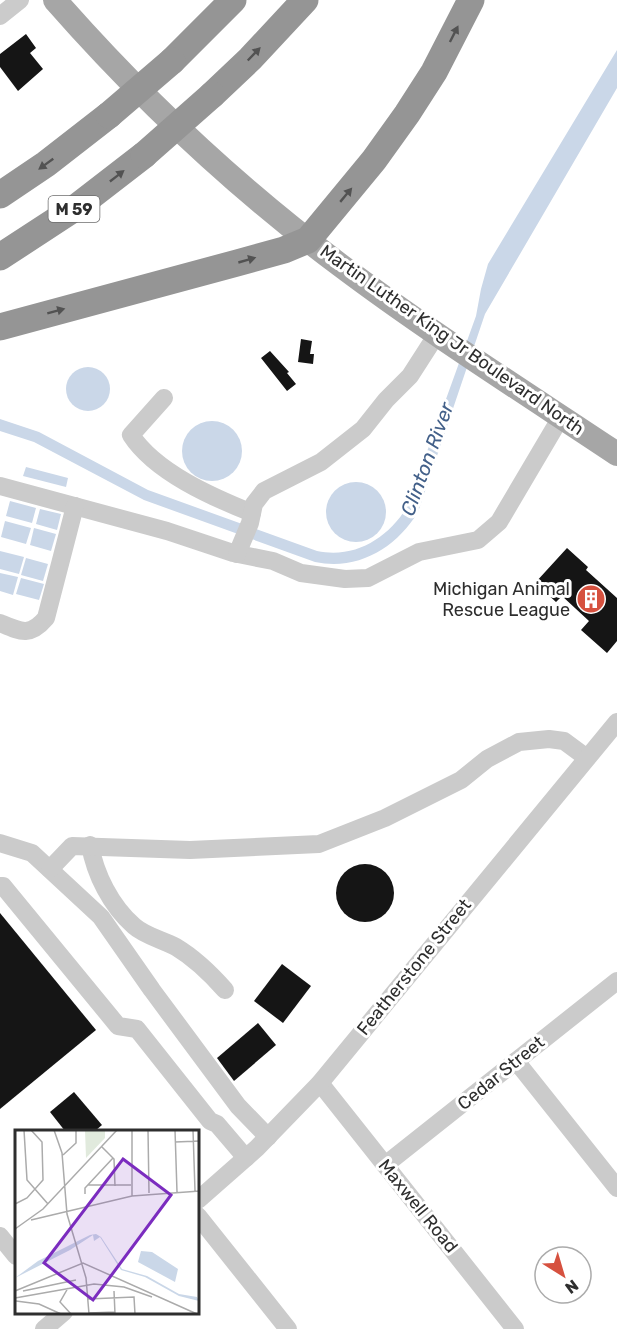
<svg xmlns="http://www.w3.org/2000/svg" width="617" height="1329" font-family="Rubik,sans-serif">
<style>
.water{fill:#cad7e8}
.building{fill:#151515}
.lines{fill:none;stroke-linecap:round;stroke-linejoin:round}
.minor{stroke:#cbcbcb;stroke-width:18}
.major{stroke:#a6a6a6;stroke-width:24}
.highway{stroke:#959595;stroke-width:27}
.highway-bridge{stroke:#959595;stroke-width:27}
.oneway{fill:#525252}
.labels{text-anchor:middle;dominant-baseline:central;stroke-width:6;stroke-linejoin:round;paint-order:stroke}
.shield{fill:#fff;stroke:#6d6d6d;stroke-width:1.5}
.shield-label{font-size:16px;font-weight:bold;fill:#2e2e2e}
.street-label{font-size:18px;fill:#2e2e2e;stroke:#fff}
.poi-label{font-size:18px;fill:#2e2e2e;stroke:#fff;text-anchor:end}
.water-label{font-size:20px;font-style:italic;fill:#436089;stroke:#fff}
.inset-road{fill:none;stroke:#ababab;stroke-width:1.5}
.view{fill:#7b2cbf;fill-opacity:0.15;stroke:#7b2cbf;stroke-width:3}
.inset-edge{fill:none;stroke:#2e2e2e;stroke-width:3}
</style>
<rect width="100%" height="100%" fill="#fff"/>
<g class="water">
<path d="M617,50V88L485,314L418,512C396,548 358,571 315,562L144,500L34,442L0,431V419L39,432L148,490L317,551C355,559 388,538 407,507L476,316L481,289L488,264Z"/>
<circle cx="88" cy="389" r="22"/>
<circle cx="212" cy="451" r="30"/>
<polygon points="26,467 68,478 66,487 23,476"/>
<circle cx="356" cy="512" r="30"/>
<polygon points="10,501 36,508 32,523 6,516"/>
<polygon points="40,509 61,514 57,530 36,524"/>
<polygon points="5,521 31,528 26,544 1,537"/>
<polygon points="34,528 56,534 51,551 30,545"/>
<polygon points="0,551 24,557 19,574 0,569"/>
<polygon points="26,558 48,564 43,581 21,575"/>
<polygon points="0,573 18,577 13,595 0,591"/>
<polygon points="21,578 44,584 39,600 16,594"/>
</g>
<g class="building">
<polygon points="26,34 36,48 30,53 43,69 18,91 0,67 0,54"/>
<polygon points="301,339 312,341 310,354 314,354 313,364 298,362"/>
<polygon points="270,351 289,372 287,373 296,384 287,391 261,358"/>
<polygon points="567,548 588,567 586,570 617,598 617,641 607,653 581,630 589,621 562,596 556,602 535,583"/>
<circle cx="365" cy="893" r="29"/>
<polygon points="0,913 96,1030 0,1109"/>
<polygon points="282,964 311,986 283,1023 254,1001"/>
<polygon points="258,1023 276,1045 234,1081 217,1058"/>
<polygon points="74,1092 102,1125 95,1131 65,1131 50,1112"/>
</g>
<g class="lines">
<g class="minor">
<polyline points="0,16 20,0"/>
<path d="M164,398L131,435C155,472 212,497 252,513"/>
<polyline points="0,486 167,531 233,553 273,561 301,573 345,579 368,578 419,552 478,540 499,522 561,417"/>
<polyline points="237,554 250,523 254,504 264,491 321,462 363,429 386,400 410,376 437,334"/>
<path d="M0,623C21,632 30,637 46,618L75,506"/>
<polyline points="0,843 32,853 101,917 152,990 238,1106 268,1137"/>
<path d="M90,845C95,874 111,906 134,926C145,936 163,940 176,947C196,959 210,973 225,990"/>
<polyline points="50,869 72,846 190,850 319,844 385,818 461,780 487,759 519,742 549,739 564,741 587,758"/>
<polyline points="0,886 3,886 118,1026 137,1029 210,1121 217,1124 246,1158"/>
<polyline points="516,1061 617,1188"/>
<polyline points="320,1083 515,1329"/>
<polyline points="385,1165 617,981"/>
<polyline points="198,1200 257,1148 320,1083 617,722"/>
<polyline points="198,1216 288,1329"/>
<polyline points="0,1236 16,1256"/>
<polyline points="44,1329 64,1312"/>
</g>
<path class="major" d="M55,0C141,98 236,187 340,265C429,332 524,392 617,454"/>
<g class="highway">
<polyline points="172,61 233,0"/>
<polyline points="212,95 250,59 305,0"/>
<polyline points="0,195 46,164 109,115"/>
<polyline points="0,257 78,206 144,155"/>
<polyline points="0,327 237,263 284,250 308,240 374,160 407,114 434,72 471,0"/>
</g>
<g class="highway-bridge">
<polyline points="109,115 172,61"/>
<polyline points="144,155 212,95"/>
</g>
</g>
<defs><path id="oneway-solid" d="M-6-.8H1V-3.2L6.5 0L1 3.2V.8H-6Z" transform="scale(1.5)"/></defs>
<g class="oneway">
<use href="#oneway-solid" transform="translate(454 34) rotate(-63)"/>
<use href="#oneway-solid" transform="translate(254 54) rotate(-46)"/>
<use href="#oneway-solid" transform="translate(46 164) rotate(144)"/>
<use href="#oneway-solid" transform="translate(117 176) rotate(-38)"/>
<use href="#oneway-solid" transform="translate(346 195) rotate(-50)"/>
<use href="#oneway-solid" transform="translate(247 260) rotate(-16)"/>
<use href="#oneway-solid" transform="translate(56 311) rotate(-15)"/>
</g>
<defs>
<g id="building-disc" transform="scale(1.5)"><circle r="9.5" fill="#d6513f" stroke="#fff"/><path d="M-4-6H4V6H1V3H-1V6H-4ZM-2.5-4.3h1.7v1.8h-1.7ZM.8-4.3h1.7v1.8H.8ZM-2.5-1h1.7V.8h-1.7ZM.8-1h1.7V.8H.8Z" fill="#fff"/></g>
</defs>
<g fill-rule="evenodd">
<use href="#building-disc" x="591" y="599"/>
</g>
<g class="labels">
<rect class="shield" x="48.5" y="196" width="51" height="26" rx="4.5"/>
<g class="shield-label">
<text x="74" y="209">M 59</text>
</g>
<g class="street-label">
<text transform="translate(452 340) rotate(35)">Martin Luther King Jr Boulevard North</text>
<text transform="translate(414 967) rotate(-51)">Featherstone Street</text>
<text transform="translate(501 1073) rotate(-39)">Cedar Street</text>
<text transform="translate(418 1206) rotate(51)">Maxwell Road</text>
</g>
<g class="poi-label">
<text x="570" y="589">Michigan Animal<tspan x="570" dy="21">Rescue League</tspan></text>
</g>
<g class="water-label">
<text transform="translate(427 459) rotate(-70)">Clinton River</text>
</g>
</g>
<g transform="translate(15 1130)">
<rect width="184" height="184" fill="#fff"/>
<path d="M70,0H90V8L71,28Z" fill="#e1eadd"/>
<path d="M81,104L86,107L107,139L132,146L164,164L182,167L184,171L164,166L130,147L106,140L85,107L79,111L78,105L55,120L0,148L23,131L75,105ZM126,121L137,122L163,139L160,152L123,132Z" fill="#cad7e8"/>
<path class="inset-road" d="M9,0L12,50L33,74M39,0L47,23L52,84L71,148L74,184M133,0L134,63M160,0L162,62M178,0L180,61M160,12L185,11M86,16L99,29L100,56M48,25L61,13V0M73,55H116M70,64V58L98,28M117,66V0M0,74L12,68L28,50L27,12L16,0M16,90L117,66L185,61M0,99L28,79L102,0M53,158L45,172L56,184M0,161L68,133L182,184M8,161L61,150M99,161L100,184M0,168L79,154L109,157L137,167M73,169L119,167L120,184M1,171L24,174L46,184M74,183L100,182"/>
<path class="view" d="M108,29L156,65L78,170L29,133Z"/>
<rect width="184" height="184" class="inset-edge"/>
</g>
<g transform="translate(563 1275) rotate(143)"><circle r="28" fill="#ffffff" stroke="#ababab" stroke-width="1.5"/>
<path d="M0-4.5L10 22L0 15L-10 22Z" fill="#d6513f"/>
<text y="-9" font-size="16" font-weight="bold" text-anchor="middle" fill="#2e2e2e">N</text>
</g>
</svg>
